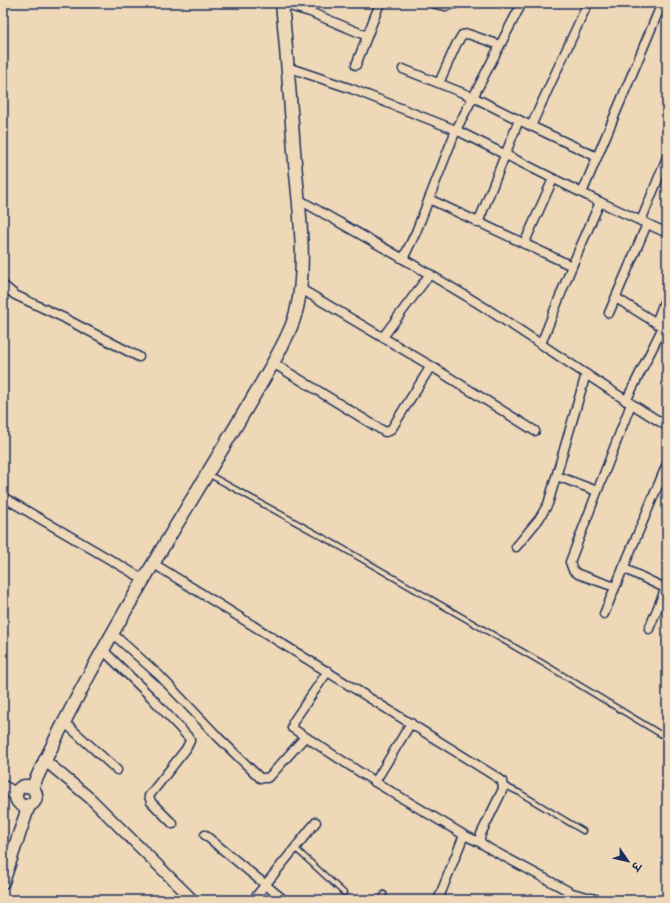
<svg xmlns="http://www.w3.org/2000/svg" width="670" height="903" font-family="Itim,'Playpen Sans Deva',sans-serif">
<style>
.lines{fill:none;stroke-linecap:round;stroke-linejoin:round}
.service-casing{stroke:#1b2f5e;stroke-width:7}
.minor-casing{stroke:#1b2f5e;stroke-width:11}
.tertiary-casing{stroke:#1b2f5e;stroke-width:13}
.primary-casing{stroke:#1b2f5e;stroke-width:15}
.service{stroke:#eed8b7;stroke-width:4}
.minor{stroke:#eed8b7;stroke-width:8}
.tertiary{stroke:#eed8b7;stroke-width:10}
.primary{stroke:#eed8b7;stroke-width:12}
</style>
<rect width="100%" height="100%" fill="#eed8b7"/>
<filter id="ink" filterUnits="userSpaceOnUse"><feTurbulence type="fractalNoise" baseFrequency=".025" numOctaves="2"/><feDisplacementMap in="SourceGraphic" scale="8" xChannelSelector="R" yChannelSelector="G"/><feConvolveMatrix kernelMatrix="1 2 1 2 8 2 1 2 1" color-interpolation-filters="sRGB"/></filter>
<g filter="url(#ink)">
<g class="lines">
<g class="service-casing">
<g id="service">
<polyline points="208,474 337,545 546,665 667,738"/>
<polyline points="503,785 520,793 583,831"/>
<polyline points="295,848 344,893"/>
<polyline points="381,900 384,894"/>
</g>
</g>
<g class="minor-casing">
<g id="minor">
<polyline points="432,3 446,6 458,3"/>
<polyline points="282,4 310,12 367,36"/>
<polyline points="356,65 380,3"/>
<polyline points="287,67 352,89 456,130 600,202 667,233"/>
<polyline points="403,69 473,97 531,126 597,157"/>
<polyline points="439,83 456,45 462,35 468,34 500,45"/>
<polyline points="531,126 588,3"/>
<polyline points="582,193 662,3"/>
<path d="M298,199C361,235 425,270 487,309C547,347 606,389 667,426"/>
<polyline points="429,199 572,266"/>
<polyline points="641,221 667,157"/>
<polyline points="478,223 519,120"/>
<polyline points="524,244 553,179"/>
<polyline points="403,259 416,232 456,130 522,3"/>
<polyline points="3,285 15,295 62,317 139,357"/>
<polyline points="301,289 431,366 535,431"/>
<polyline points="616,298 666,329"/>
<polyline points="609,313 647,224"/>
<polyline points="656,323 667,294"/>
<polyline points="383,337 430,274"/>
<polyline points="541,344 572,266 600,202"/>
<polyline points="273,363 385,432 389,431 392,428 431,366"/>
<polyline points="626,401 663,327"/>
<polyline points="557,476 597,491"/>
<polyline points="3,497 145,580"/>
<polyline points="516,547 539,519 548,504 586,374"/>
<polyline points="154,564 498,778 502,781 503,789 481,834 480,838 481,843 490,849 572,893 599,900"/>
<polyline points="623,568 667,589"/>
<polyline points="615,587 578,574 573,570 570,562 631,404"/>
<polyline points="604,614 667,464"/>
<polyline points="649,629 667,585"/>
<polyline points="113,634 160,676 219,738 260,778 267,778 271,775 305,737"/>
<polyline points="103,650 151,697 190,739 190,741 186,749 149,796 151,802 173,824"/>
<polyline points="328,671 293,722 292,728 375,782 464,835 481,843"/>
<polyline points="64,722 117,770"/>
<polyline points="375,782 411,723"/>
<polyline points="205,835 284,900"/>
<polyline points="253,900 316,822"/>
<polyline points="438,900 464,835"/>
</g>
</g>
<g class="tertiary-casing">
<polyline id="tertiary" points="44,760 91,799 193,900"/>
</g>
<g class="primary-casing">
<g id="primary">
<circle cx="26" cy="796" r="10"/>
<polyline points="3,787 16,794"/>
<path d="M32,788C100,640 192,504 273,363C282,346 293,327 297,308C307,266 299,206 295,163C291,110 287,56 282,3"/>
<polyline points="3,882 29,805"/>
</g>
</g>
<use href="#service" class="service"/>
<use href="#minor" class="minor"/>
<use href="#tertiary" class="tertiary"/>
<use href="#primary" class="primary"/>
</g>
</g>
<rect width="670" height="903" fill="none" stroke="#eed8b7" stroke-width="16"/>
<rect x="8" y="8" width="654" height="887" fill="none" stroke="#1b2f5e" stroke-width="1.5" filter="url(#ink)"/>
<g transform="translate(628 861) rotate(124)" stroke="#eed8b7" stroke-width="3" paint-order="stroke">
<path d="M0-3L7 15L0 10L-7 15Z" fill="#1b2f5e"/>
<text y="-6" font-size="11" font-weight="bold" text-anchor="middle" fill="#1b2f5e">उ</text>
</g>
</svg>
